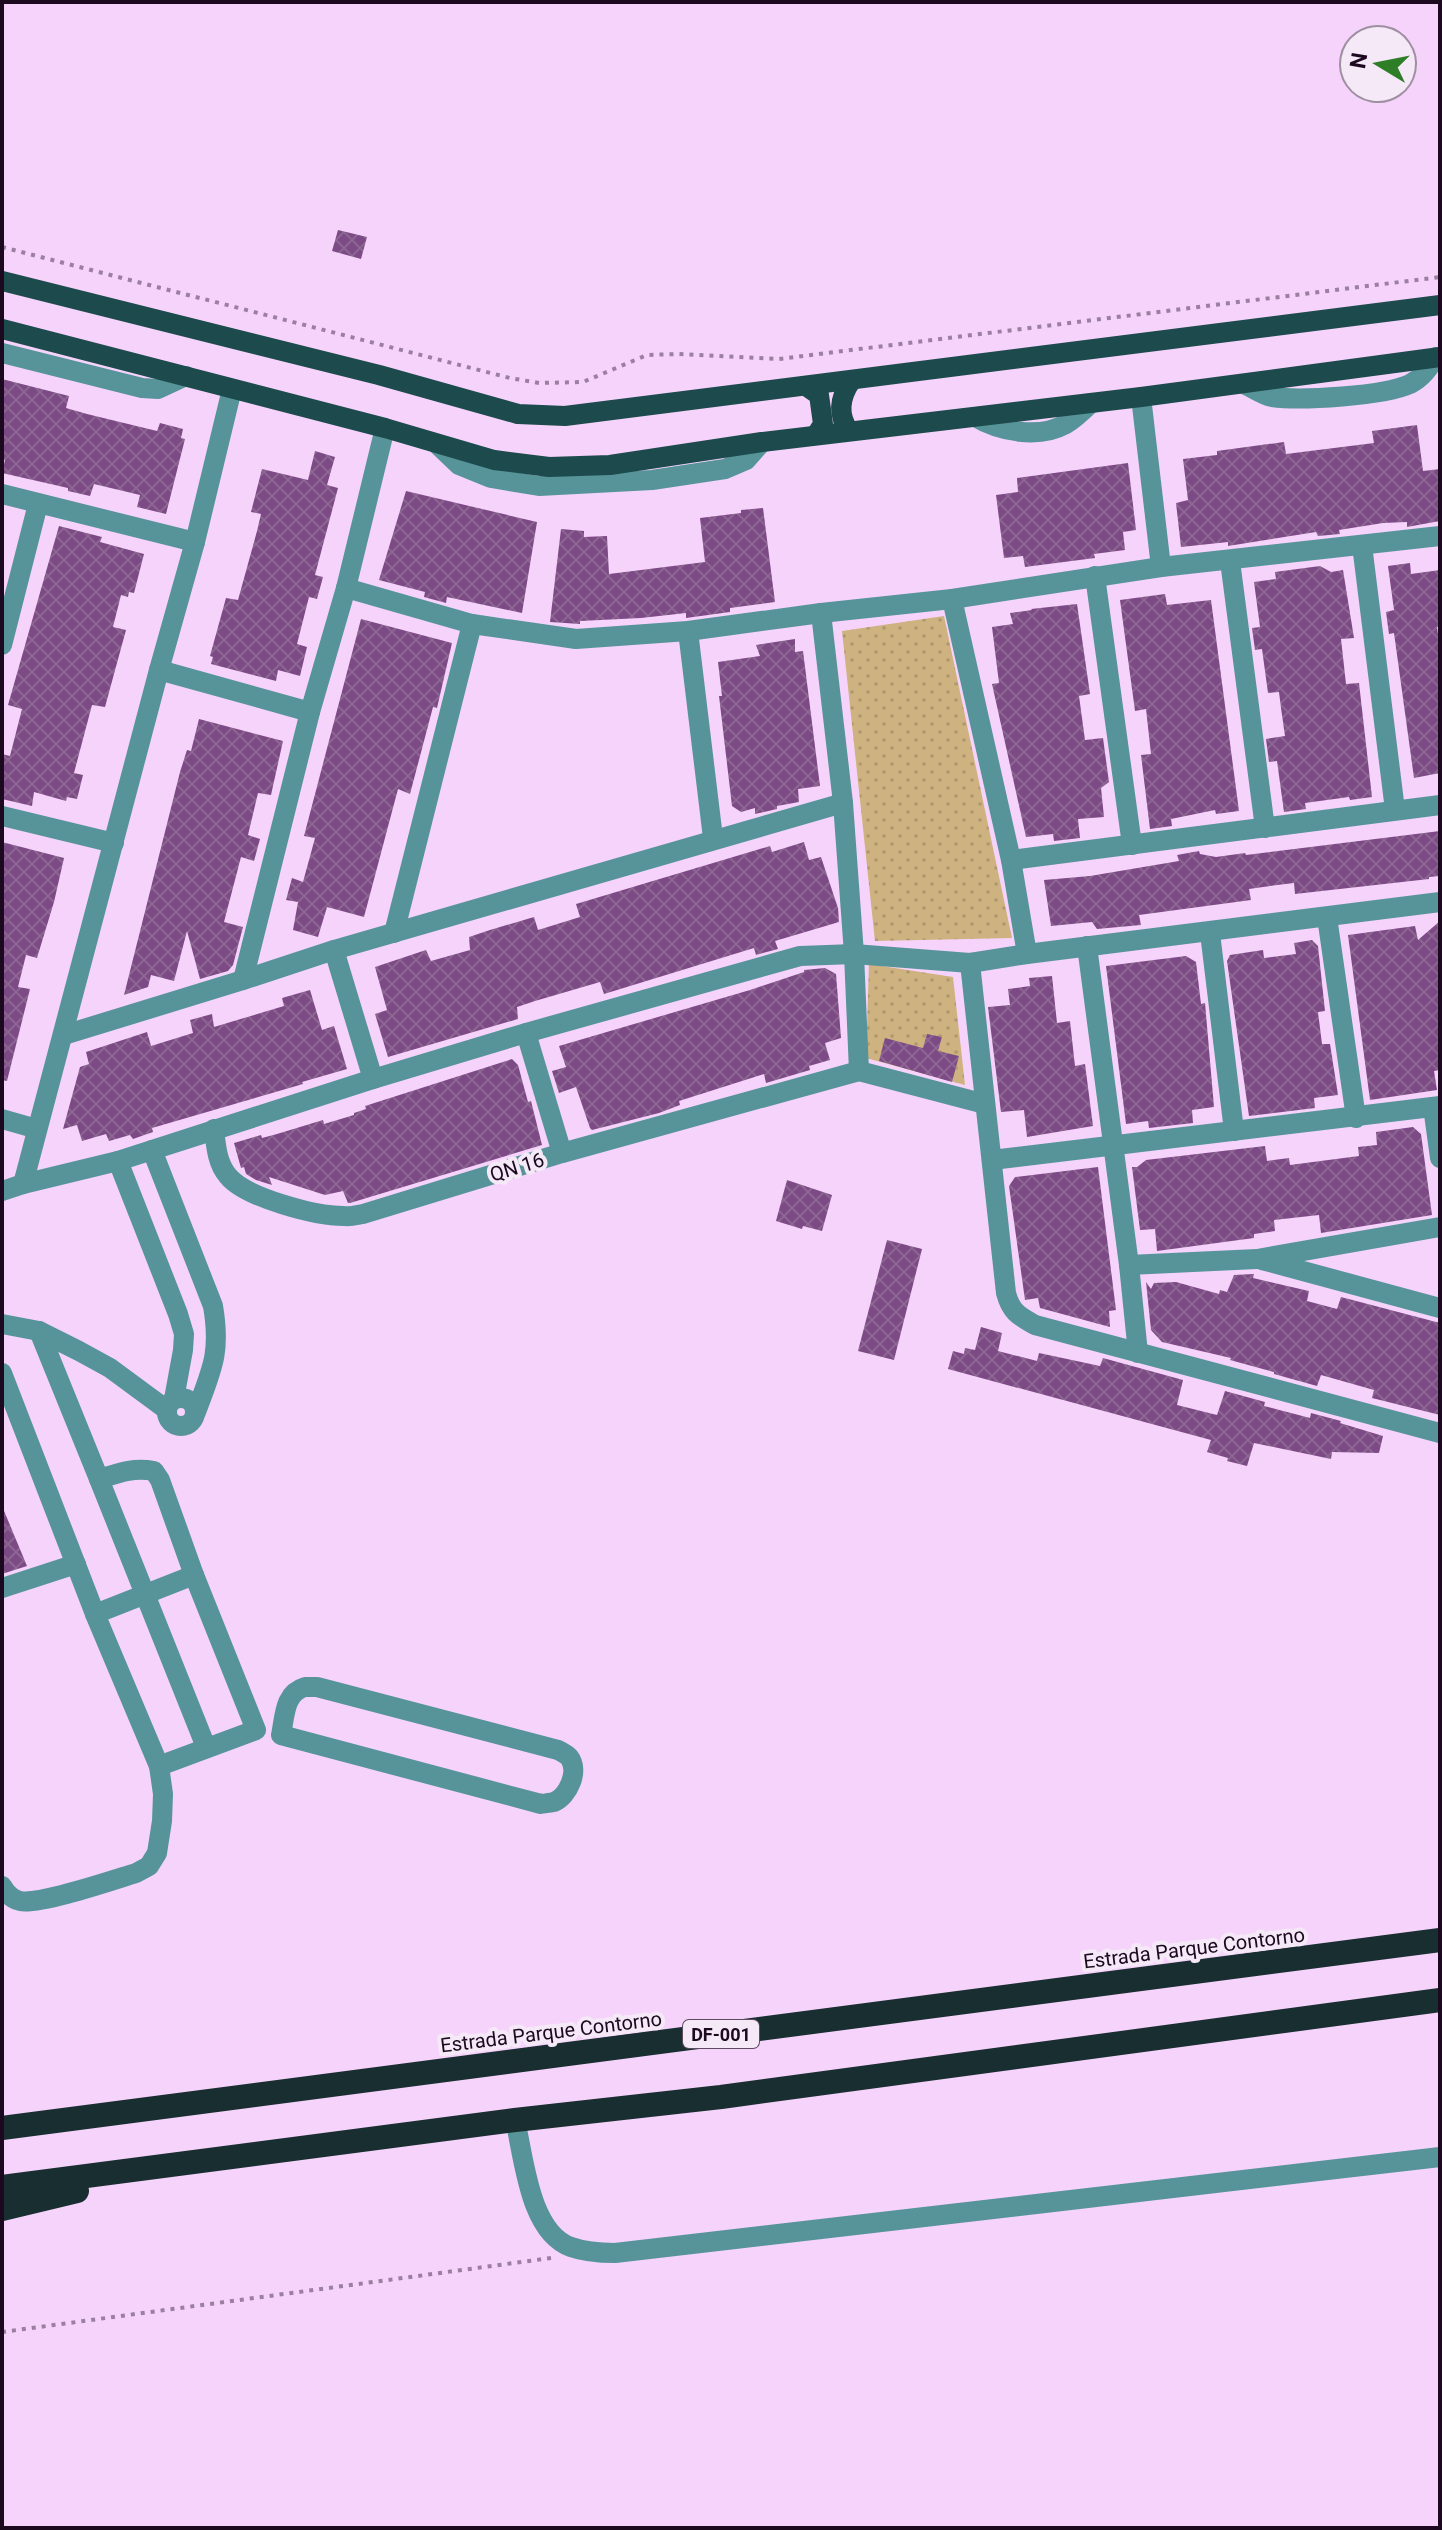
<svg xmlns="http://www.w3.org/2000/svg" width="1442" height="2530" font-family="Roboto,sans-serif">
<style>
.park{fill:url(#park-dots)}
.building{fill:url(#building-cross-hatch)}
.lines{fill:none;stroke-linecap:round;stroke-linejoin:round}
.path{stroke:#9b7fa0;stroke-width:4;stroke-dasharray:4 6;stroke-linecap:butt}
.minor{stroke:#569499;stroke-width:20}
.major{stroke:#1d4a4d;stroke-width:20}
.highway{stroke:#182e30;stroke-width:24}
.labels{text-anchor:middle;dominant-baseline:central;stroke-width:8;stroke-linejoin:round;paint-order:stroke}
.shield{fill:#f5e9f7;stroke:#5d4c60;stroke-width:2}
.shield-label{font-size:18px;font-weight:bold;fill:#1c081f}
.street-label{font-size:20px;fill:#1c081f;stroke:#f5e9f7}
</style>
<defs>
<pattern id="park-dots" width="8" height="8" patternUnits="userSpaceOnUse" patternTransform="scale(2)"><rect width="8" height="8" fill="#ceb381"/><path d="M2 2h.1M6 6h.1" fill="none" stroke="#b0986f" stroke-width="1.8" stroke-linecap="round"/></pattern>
<pattern id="building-cross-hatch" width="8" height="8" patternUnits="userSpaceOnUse" patternTransform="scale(2)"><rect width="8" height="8" fill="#7c4a84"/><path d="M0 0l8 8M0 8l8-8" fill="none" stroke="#8c6592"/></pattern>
</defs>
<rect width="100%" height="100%" fill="#f6d3fb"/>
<g class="park">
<polygon points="944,616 1012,938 875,941 842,631"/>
<polygon points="869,964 953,977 965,1085 866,1058"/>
</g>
<g class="building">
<polygon points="338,230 367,237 361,259 332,251"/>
<polygon points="2,379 69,396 66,408 87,414 157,431 160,423 183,429 181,438 185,439 166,514 137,507 140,495 94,484 90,496 68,491 68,488 2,473 5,460 2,459"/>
<polygon points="1417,425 1423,471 1440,469 1440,521 1407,527 1407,522 1383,523 1339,530 1340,534 1318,536 1316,532 1228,546 1228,542 1181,547 1176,503 1188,500 1183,459 1217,455 1217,451 1284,442 1286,454 1374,443 1372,431"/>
<polygon points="315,451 335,457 327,485 338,488 315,575 323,577 317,599 309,597 297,644 307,647 300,676 278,670 276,681 211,664 213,657 210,656 226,598 238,600 257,531 261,514 251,512 262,469 308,480"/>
<polygon points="1128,463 1136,530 1123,532 1125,550 1094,554 1095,558 1025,567 1023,556 1004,558 996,495 1018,492 1017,478"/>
<polygon points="406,491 537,522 522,613 447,597 446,603 424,597 425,592 379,580"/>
<polygon points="763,508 775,602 730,608 730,612 686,618 686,613 641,618 580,621 580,624 550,622 561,529 584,531 584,537 607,536 609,574 705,562 700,518 741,513 741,510"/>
<polygon points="59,526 102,537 100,542 144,554 134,593 129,592 128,597 121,595 113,627 126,630 105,707 92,705 74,773 83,775 77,799 67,797 66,801 34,792 32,806 2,799 2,754 10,756 22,709 8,705"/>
<polygon points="1410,563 1411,574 1440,570 1440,627 1437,627 1440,651 1440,773 1414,778 1394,633 1389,634 1386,612 1394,610 1388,566"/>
<polygon points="1320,566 1331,572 1343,570 1354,638 1341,639 1346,684 1359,683 1372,797 1350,800 1349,797 1305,803 1306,809 1284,812 1277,761 1269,762 1266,739 1285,736 1281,708 1279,692 1268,693 1262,649 1255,650 1252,628 1260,627 1254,582 1276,579 1275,572"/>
<polygon points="1165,594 1167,605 1211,600 1239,811 1216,814 1215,810 1171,819 1172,826 1150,829 1141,755 1151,754 1146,709 1135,711 1120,600"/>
<polygon points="1077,604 1090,694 1079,696 1085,740 1103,738 1109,782 1101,788 1104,817 1078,819 1080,838 1054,841 1053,834 1026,837 992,684 999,683 992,627 1013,624 1010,613 1032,610 1031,609"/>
<polygon points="361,619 452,643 437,708 433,707 410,794 398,789 364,917 327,907 318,937 293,930 298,902 286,900 292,878 303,882 315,838 304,836"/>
<polygon points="795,639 795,652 803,651 820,786 798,789 799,802 777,806 777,809 755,814 755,808 741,812 732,806 719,696 722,696 718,662 760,656 756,645"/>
<polygon points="199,719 283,741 271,795 258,793 248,835 260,839 254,861 241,857 224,922 243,927 233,965 228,971 200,979 187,931 174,981 151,975 148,987 124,995 180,772 187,750 191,751"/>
<polygon points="1440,831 1440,876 1429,877 1429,879 1295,894 1294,883 1277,885 1249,889 1251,900 1139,915 1141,925 1097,929 1092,922 1051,926 1044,880 1090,876 1179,861 1177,855 1199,851 1200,854 1216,857 1245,853 1246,855"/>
<polygon points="2,842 64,858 54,902 37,958 26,955 18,987 30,989 7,1081 2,1080"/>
<polygon points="804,842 809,860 821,857 838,908 839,922 775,941 778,949 756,955 754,948 604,994 600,982 535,1001 517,1007 518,1019 388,1057 375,1014 387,1010 375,967 426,950 431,961 470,950 469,937 490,930 534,917 538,930 580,917 576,904 770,846 772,852"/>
<polygon points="1440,921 1440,1070 1434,1071 1437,1090 1370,1100 1348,935 1415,926 1418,940"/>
<polygon points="1312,940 1318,946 1325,1011 1318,1012 1322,1044 1330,1044 1338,1095 1314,1098 1315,1108 1249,1116 1227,961 1230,955 1263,950 1264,958 1296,954 1294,943"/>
<polygon points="1186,956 1196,962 1201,1004 1205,1003 1214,1107 1192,1110 1193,1123 1149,1128 1148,1121 1126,1124 1106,966"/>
<polygon points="825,968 836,974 841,1038 825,1043 830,1060 809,1066 810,1070 766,1083 764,1074 679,1101 680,1105 659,1113 592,1130 590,1128 576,1087 559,1093 552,1071 566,1067 559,1046 750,990 804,972 804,970"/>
<polygon points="1052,976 1057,1023 1070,1021 1075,1066 1085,1064 1093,1126 1027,1137 1024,1110 1001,1112 988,1007 1010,1005 1008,989 1030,986 1029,978"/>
<polygon points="310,990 322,1030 334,1026 347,1069 302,1082 303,1084 152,1128 153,1132 133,1139 130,1135 109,1141 106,1134 82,1141 77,1125 63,1129 80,1067 89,1064 86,1052 147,1032 151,1046 193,1033 190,1020 212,1014 214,1027 284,1006 282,998"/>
<polygon points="927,1034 942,1037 938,1051 959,1056 952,1082 879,1061 885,1038 923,1048"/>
<polygon points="512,1059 518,1065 528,1102 531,1101 542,1145 350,1203 348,1203 343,1191 325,1195 269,1177 272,1185 256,1180 246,1174 244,1167 241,1168 234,1143 261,1135 262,1138 277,1134 323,1120 324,1124 354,1115 354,1113 366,1109 365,1106"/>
<polygon points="1413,1127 1421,1134 1432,1215 1321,1233 1319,1215 1274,1220 1275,1231 1254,1234 1254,1238 1157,1251 1155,1229 1140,1230 1132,1167 1137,1167 1146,1160 1265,1146 1267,1161 1289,1158 1290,1165 1359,1156 1358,1147 1377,1145 1376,1132"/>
<polygon points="1098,1167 1116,1310 1109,1311 1110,1327 1040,1308 1038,1298 1025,1300 1009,1186 1015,1177"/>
<polygon points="787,1180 832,1195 822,1231 803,1226 802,1229 776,1221"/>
<polygon points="887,1240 922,1249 894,1360 858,1351"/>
<polygon points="1254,1274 1253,1278 1309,1291 1307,1301 1337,1309 1341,1297 1440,1323 1440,1415 1372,1398 1374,1390 1321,1375 1317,1386 1274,1374 1274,1372 1230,1360 1231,1358 1162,1342 1151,1330 1146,1282 1151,1289 1154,1283 1176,1282 1219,1294 1220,1290 1227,1292 1234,1275"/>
<polygon points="981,1327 1002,1333 998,1351 1037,1361 1039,1353 1100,1366 1103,1358 1183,1380 1177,1405 1217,1415 1225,1391 1265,1402 1264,1406 1310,1418 1311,1413 1341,1421 1340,1423 1383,1436 1379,1453 1332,1452 1331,1459 1254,1443 1247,1466 1227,1461 1228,1458 1207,1452 1211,1440 948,1369 953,1351 964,1354 965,1348 975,1350"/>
<polygon points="2,1506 27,1566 2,1574"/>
</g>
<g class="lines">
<g class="path">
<polyline points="2,247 510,378 539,383 583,382 647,355 679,354 779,359 1440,277"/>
<polyline points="2,2332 551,2258"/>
</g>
<g class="minor">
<polyline points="2,353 142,388 158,389 186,376"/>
<path d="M1244,384C1253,388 1262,395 1272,397C1301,401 1384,396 1410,384C1422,378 1429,368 1436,357"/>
<polyline points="232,389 195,542 159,670 23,1184 118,1161 373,1079 526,1033 800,956 854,954 970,963 1027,954 1440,902"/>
<polyline points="1141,397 1161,567"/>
<path d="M975,417C1000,432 1039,439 1066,424C1076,418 1083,411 1091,403"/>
<polyline points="438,445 459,465 491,478 539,486 652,480 725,469 746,460 762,442"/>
<polyline points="2,494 195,542"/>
<polyline points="1362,545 1395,810"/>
<polyline points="1230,561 1265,828"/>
<polyline points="1095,576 1132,845"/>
<polyline points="346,588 472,624 576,639 688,631 821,613 952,599 1161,567 1440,536"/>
<polyline points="952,599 1011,860 1027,954"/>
<polyline points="821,613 843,803 854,954 859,1071"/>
<polyline points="688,631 713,838"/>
<polyline points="2,645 38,504"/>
<polyline points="159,670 310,712"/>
<polyline points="2,816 114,843"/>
<polyline points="1011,860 1440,805"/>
<polyline points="1327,917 1356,1118"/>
<polyline points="394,933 472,624"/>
<polyline points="1210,933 1234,1131"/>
<polyline points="1087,946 1129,1265 1138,1353"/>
<polyline points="334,950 373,1079"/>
<path d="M970,963L1006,1293C1011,1312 1019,1316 1035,1325L1440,1433"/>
<polyline points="243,980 310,712 346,588 385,428"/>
<polyline points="526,1033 562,1153"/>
<polyline points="64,1035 243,980 334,950 843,803"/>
<polyline points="859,1071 985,1104"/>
<polyline points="1433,1107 1440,1158"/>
<polyline points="2,1119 37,1129"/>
<path d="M214,1129C216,1146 217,1163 228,1176C246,1198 316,1216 344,1216C350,1217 357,1215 363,1214L562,1153L859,1071"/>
<path d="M152,1150L213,1306C221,1353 212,1369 196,1412"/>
<polyline points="992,1160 1440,1106"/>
<polyline points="118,1161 178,1314 184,1334 183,1350 174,1399"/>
<polyline points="2,1191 23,1184"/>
<polyline points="1262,1260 1440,1308"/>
<polyline points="1129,1265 1257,1259 1440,1227"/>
<polyline points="2,1324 39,1331 79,1351 110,1368 167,1410"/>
<path d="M39,1331L99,1479C118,1473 133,1467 154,1471L160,1480L194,1575L256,1730L159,1766"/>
<path d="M2,1373L95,1614L159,1766L163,1794L162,1821L157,1853L149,1866L136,1873C113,1880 40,1905 20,1901C11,1899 6,1893 2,1886"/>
<circle cx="181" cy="1412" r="14"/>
<polyline points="99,1479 206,1747"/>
<polyline points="2,1588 76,1564"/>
<polyline points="95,1614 194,1575"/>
<path d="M305,1687H317L558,1750C562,1752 566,1754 569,1757C580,1771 568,1796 554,1802C553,1802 542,1804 541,1804L281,1735C285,1716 284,1693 305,1687Z"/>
<path d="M515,2120C524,2157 529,2232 571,2247C585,2252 600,2253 615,2253L1440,2157"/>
</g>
<g class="major">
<polyline points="2,281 379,375 518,414 565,416 1440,305"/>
<polyline points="2,329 385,428 494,460 549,467 610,465 762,442 1141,397 1440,357"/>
<polyline points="806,386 819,395 823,424 816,435"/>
<path d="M849,431C837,414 840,397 851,381"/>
</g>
<g class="highway">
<polyline points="2,2128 1440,1940"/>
<polyline points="2,2187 515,2120 721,2097 1440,2000"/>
<polyline points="2,2209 77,2191"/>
</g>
</g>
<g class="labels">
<rect class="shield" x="683" y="2020" width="76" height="28" rx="6"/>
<g class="shield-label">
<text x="721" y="2034">DF-001</text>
</g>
<g class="street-label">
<text transform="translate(517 1167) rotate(-17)">QN 16</text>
<text transform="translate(1194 1948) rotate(-7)">Estrada Parque Contorno</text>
<text transform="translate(551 2032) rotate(-7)">Estrada Parque Contorno</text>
</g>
</g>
<rect width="1442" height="2530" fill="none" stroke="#1c081f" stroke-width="8"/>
<g transform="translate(1378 64) rotate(280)"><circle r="38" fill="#f5e9f7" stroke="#9e8fa1" stroke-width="2"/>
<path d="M0-6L14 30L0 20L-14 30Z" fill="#2e7d27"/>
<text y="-12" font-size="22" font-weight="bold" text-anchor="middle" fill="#1c081f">N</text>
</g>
</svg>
